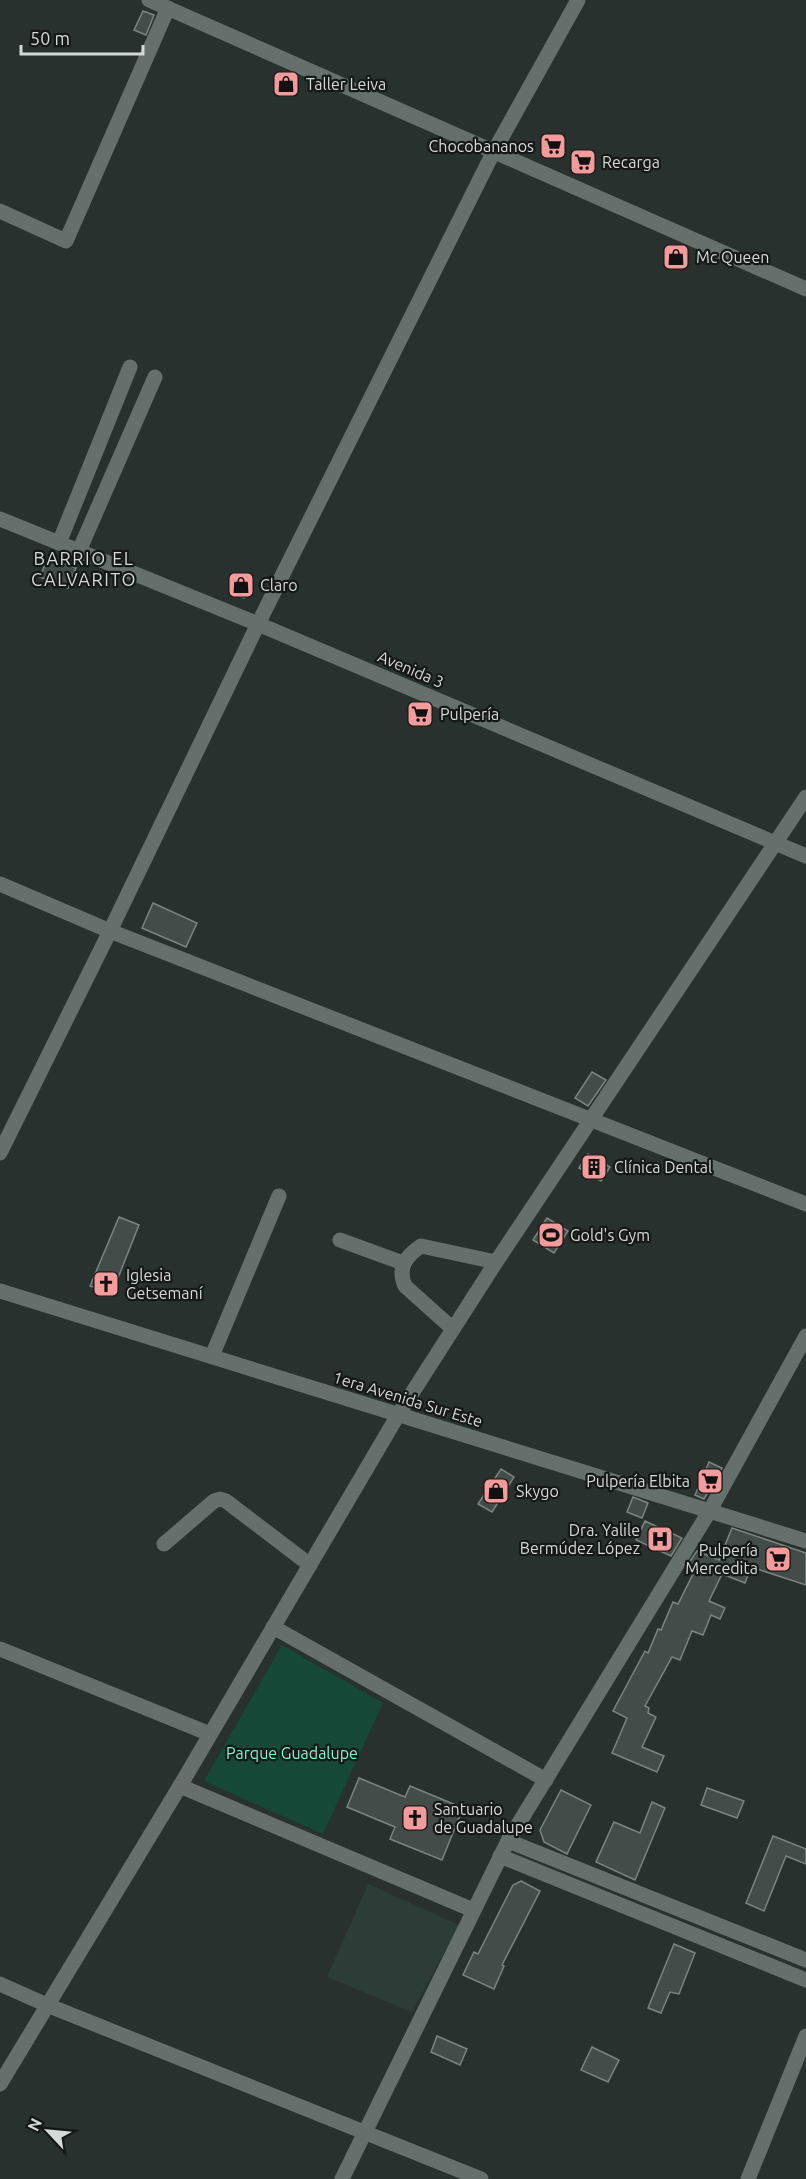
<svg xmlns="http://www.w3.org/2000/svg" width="806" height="2179" font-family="Ubuntu,sans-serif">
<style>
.built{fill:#2c3c36}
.green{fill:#164838}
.building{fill:#434c48;stroke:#7a8580;stroke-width:1.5}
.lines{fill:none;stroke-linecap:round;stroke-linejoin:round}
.minor{stroke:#656f6b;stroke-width:15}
.labels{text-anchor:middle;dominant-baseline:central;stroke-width:4.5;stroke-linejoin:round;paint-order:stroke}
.poi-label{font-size:16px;fill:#d4dad8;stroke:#141816;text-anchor:start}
.street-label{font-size:16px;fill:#d4dad8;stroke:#141816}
.park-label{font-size:16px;fill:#7ffad1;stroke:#141816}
.neighbourhood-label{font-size:18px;letter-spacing:1.5px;fill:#d4dad8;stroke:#141816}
</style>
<rect width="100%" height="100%" fill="#28312e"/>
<polygon class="built" points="368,1884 459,1925 412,2012 327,1977"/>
<polygon class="green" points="282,1645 383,1703 323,1834 204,1781"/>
<g class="building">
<polygon points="143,11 154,15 146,35 134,30"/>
<polygon points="48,557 76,568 68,588 40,577"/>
<polygon points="238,573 253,580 244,598 230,591"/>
<polygon points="153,903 197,923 186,947 142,928"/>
<polygon points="592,1072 606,1080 588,1106 575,1098"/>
<polygon points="588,1154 610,1167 601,1181 579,1168"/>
<polygon points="119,1217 139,1225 112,1293 90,1286"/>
<polygon points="547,1218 568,1231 554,1253 533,1240"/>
<polygon points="709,1462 722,1468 704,1499 695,1495"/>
<polygon points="501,1469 514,1477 492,1512 478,1504"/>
<polygon points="633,1497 648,1503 642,1518 627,1512"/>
<polygon points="645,1521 682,1538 671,1556 636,1540"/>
<polygon points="732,1528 806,1553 806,1585 751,1567 745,1583 722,1574 709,1601 725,1608 720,1619 711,1615 703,1635 692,1631 680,1660 672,1657 645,1706 649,1708 648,1713 656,1717 642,1747 664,1756 657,1772 612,1753 627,1718 613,1711 645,1651 648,1653 658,1629 661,1630 673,1602 678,1604 696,1568 688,1564 697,1551 719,1560"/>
<polygon points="359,1778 405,1797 410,1786 463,1808 442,1860 390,1839 395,1827 347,1807"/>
<polygon points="707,1788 744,1801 737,1818 701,1805"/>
<polygon points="561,1790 591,1805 567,1854 544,1842 540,1830"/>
<polygon points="652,1802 665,1808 635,1880 596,1862 614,1822 640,1833"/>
<polygon points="773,1836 806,1849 806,1864 786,1856 764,1911 746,1903"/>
<polygon points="521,1881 540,1891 502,1965 504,1966 494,1989 463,1975 474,1952 478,1954 513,1885"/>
<polygon points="674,1944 695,1953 679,1994 670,1992 661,2013 648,2008"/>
<polygon points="437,2036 467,2049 460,2065 431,2052"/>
<polygon points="592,2047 619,2060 608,2082 581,2070"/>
</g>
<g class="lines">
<g class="minor">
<polyline points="149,0 806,289"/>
<polyline points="0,211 66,241 168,8"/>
<polyline points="0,519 258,624 806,856"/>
<polyline points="59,543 130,367"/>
<polyline points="79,551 155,377"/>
<polyline points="0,884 110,931 806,1204"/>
<polyline points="0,1153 110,931 258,624 493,153 578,0"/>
<polyline points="340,1240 403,1263"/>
<polyline points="0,1291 806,1541"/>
<path d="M453,1329L405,1286C397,1268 406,1256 421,1246L496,1262"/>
<polyline points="212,1356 279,1196"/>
<polyline points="164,1544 214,1501 220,1499 226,1501 310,1565"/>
<polyline points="273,1627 546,1780"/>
<polyline points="0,1649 210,1734"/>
<polyline points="180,1786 473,1910"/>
<polyline points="508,1841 806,1960"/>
<polyline points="500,1856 806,1980"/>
<polyline points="0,1984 47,2005 481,2179"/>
<polyline points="0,2084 180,1786 398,1415 496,1262 806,797"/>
<polyline points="342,2179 508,1841 709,1512 806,1336"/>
<polyline points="748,2179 806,2036"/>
</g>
</g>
<defs>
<g id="shop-square" transform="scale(1.35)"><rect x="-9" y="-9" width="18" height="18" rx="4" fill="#f59b9b" stroke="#141816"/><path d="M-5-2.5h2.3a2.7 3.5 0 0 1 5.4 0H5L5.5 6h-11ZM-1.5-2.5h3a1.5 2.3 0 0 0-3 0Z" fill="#111"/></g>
<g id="supermarket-square" transform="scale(1.35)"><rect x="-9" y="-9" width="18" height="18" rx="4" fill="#f59b9b" stroke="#141816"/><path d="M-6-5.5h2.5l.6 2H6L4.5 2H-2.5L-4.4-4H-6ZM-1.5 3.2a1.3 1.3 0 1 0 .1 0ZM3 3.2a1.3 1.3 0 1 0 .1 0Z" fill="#111"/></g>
<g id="building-square" transform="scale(1.35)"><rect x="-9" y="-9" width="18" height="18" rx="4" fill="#f59b9b" stroke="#141816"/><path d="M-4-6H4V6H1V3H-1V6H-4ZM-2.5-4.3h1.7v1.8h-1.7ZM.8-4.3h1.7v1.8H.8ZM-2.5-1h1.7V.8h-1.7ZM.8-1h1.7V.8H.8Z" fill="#111"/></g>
<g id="stadium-square" transform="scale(1.35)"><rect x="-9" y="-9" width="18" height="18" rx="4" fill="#f59b9b" stroke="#141816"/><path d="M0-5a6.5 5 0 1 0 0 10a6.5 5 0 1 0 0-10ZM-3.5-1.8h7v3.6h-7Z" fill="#111"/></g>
<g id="church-square" transform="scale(1.35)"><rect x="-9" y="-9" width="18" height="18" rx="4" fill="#f59b9b" stroke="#141816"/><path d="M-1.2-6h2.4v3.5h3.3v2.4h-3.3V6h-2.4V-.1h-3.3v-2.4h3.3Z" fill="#111"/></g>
<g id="hospital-square" transform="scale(1.35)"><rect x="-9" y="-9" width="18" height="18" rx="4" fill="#f59b9b" stroke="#141816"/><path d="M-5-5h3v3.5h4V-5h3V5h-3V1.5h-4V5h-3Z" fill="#111"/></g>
</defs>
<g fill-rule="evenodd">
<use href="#shop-square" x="286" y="84"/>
<use href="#supermarket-square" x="553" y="146"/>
<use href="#supermarket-square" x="583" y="162"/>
<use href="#shop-square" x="676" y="257"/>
<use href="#shop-square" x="241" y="585"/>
<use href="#supermarket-square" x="420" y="714"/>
<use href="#building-square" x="594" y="1167"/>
<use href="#stadium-square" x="551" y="1235"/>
<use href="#church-square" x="106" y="1284"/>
<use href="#supermarket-square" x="710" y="1481"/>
<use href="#shop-square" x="496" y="1491"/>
<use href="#hospital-square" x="660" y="1539"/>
<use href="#supermarket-square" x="778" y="1559"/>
<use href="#church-square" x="415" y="1818"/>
</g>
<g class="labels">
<g class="poi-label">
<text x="306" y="84">Taller Leiva</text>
<text x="534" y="146" text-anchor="end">Chocobananos</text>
<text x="602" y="162">Recarga</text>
<text x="696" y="257">Mc Queen</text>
<text x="260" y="585">Claro</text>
<text x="440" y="714">Pulpería</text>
<text x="614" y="1167">Clínica Dental</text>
<text x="570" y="1235">Gold's Gym</text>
<text x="126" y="1275">Iglesia<tspan x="126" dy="18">Getsemaní</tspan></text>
<text x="690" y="1481" text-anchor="end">Pulpería Elbita</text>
<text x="516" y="1491">Skygo</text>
<text x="640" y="1530" text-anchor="end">Dra. Yalile<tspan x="640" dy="18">Bermúdez López</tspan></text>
<text x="758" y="1550" text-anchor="end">Pulpería<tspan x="758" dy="18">Mercedita</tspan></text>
<text x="434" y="1809">Santuario<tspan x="434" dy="18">de Guadalupe</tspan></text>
</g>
<g class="street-label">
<text transform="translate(411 669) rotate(23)">Avenida 3</text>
<text transform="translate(408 1399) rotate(17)">1era Avenida Sur Este</text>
</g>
<g class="park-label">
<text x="292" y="1753">Parque Guadalupe</text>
</g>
<g class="neighbourhood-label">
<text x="84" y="558">BARRIO EL<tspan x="84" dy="21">CALVARITO</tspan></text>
</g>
</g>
<g transform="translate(48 2131) rotate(296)" stroke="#141816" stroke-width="4.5" paint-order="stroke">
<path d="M0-4.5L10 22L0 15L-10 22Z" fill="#d4dad8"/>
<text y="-9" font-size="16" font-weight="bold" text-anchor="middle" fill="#d4dad8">N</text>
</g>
<path d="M21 45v9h122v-9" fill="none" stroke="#d4dad8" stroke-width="3"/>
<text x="30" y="45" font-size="18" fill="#d4dad8" stroke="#141816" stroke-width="4.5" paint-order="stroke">50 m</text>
</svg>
